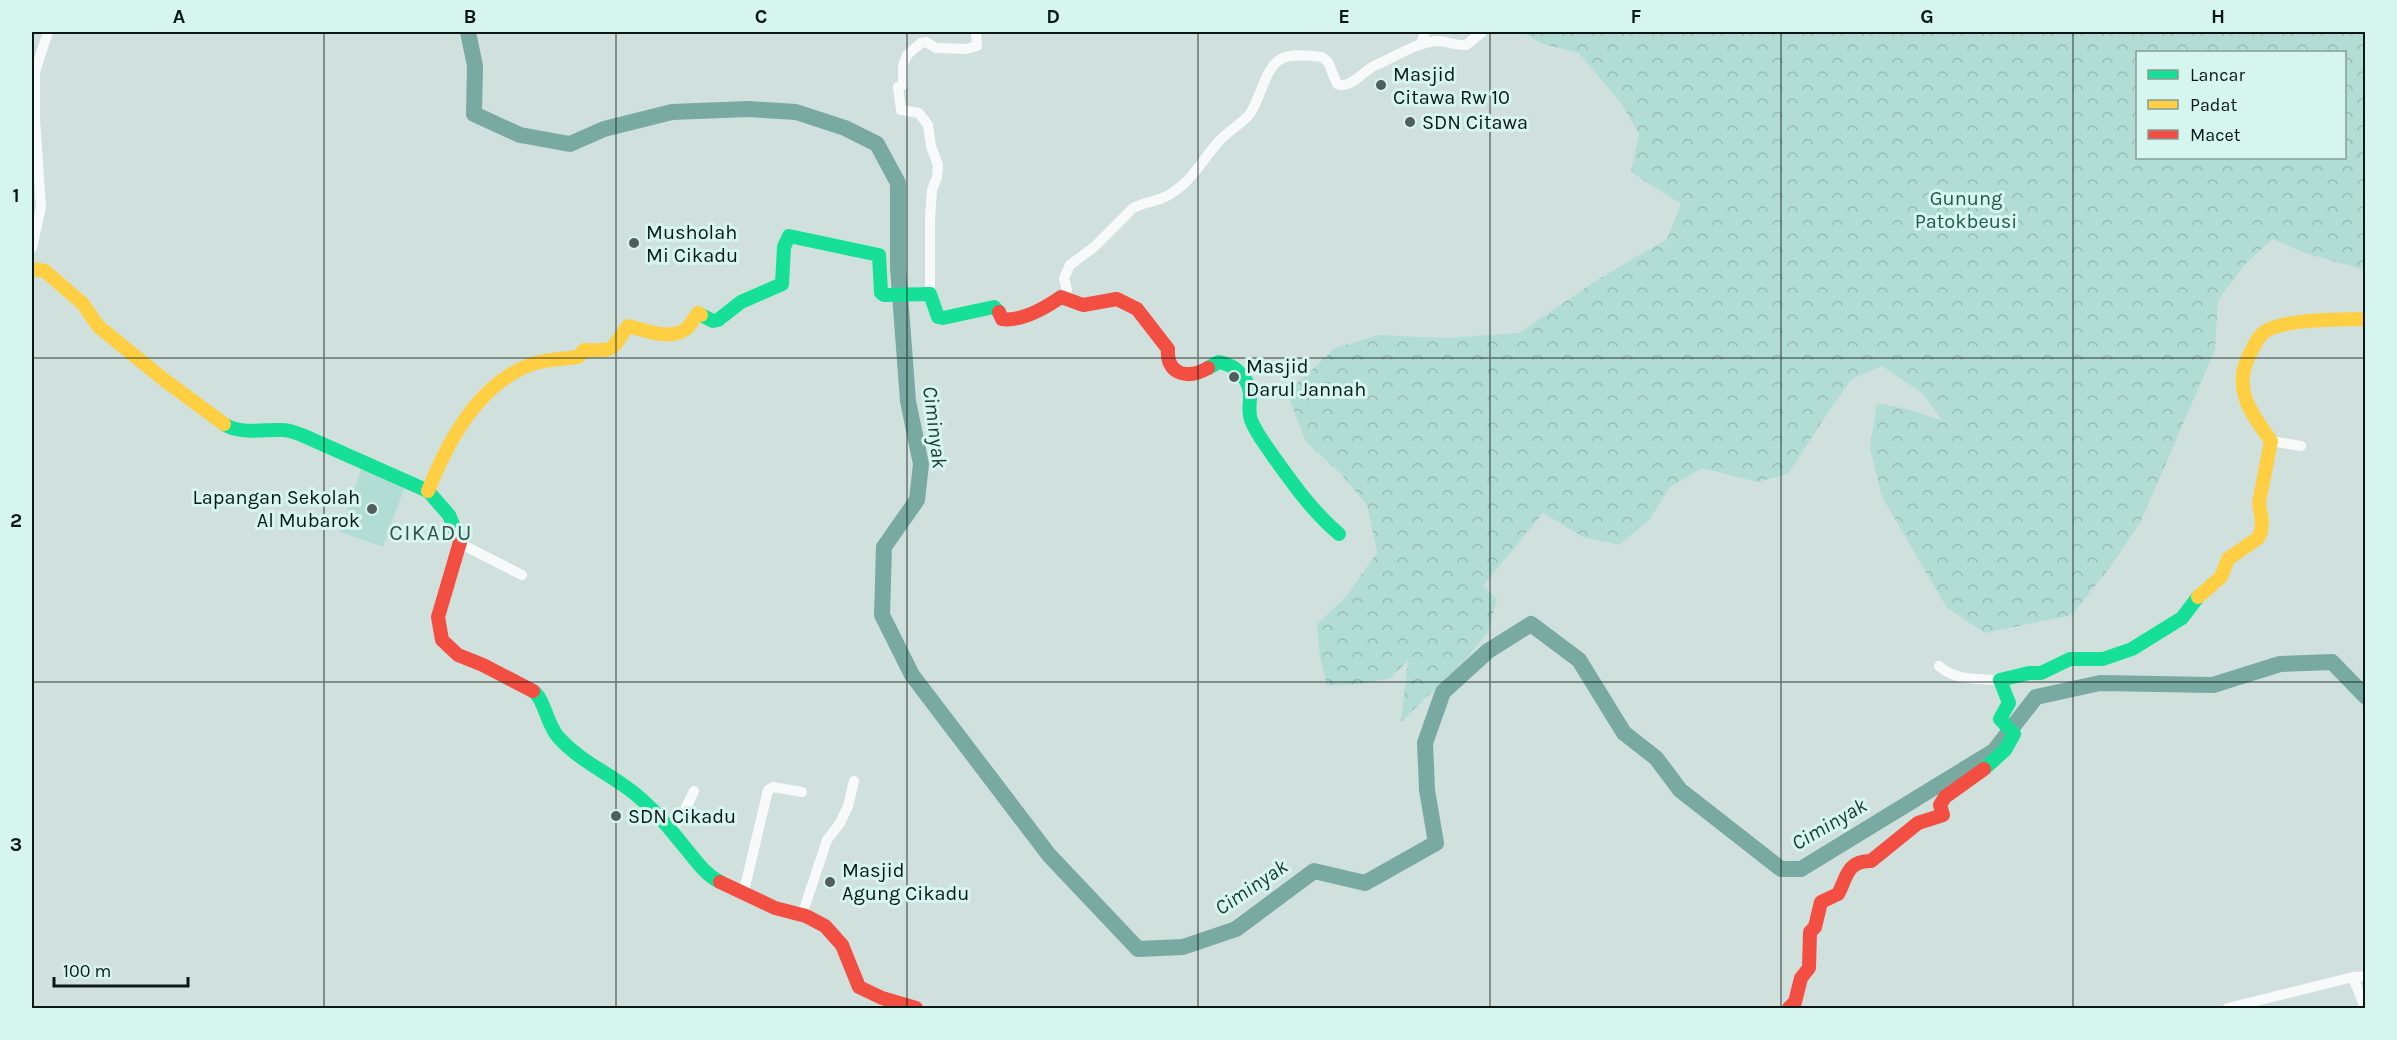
<svg xmlns="http://www.w3.org/2000/svg" width="2397" height="1040" font-family="Karla,sans-serif">
<style>
.green{fill:#b2ddd4}
.forest{fill:url(#forest-crowns);fill-rule:evenodd}
.lines{fill:none;stroke-linecap:round;stroke-linejoin:round}
.river{stroke:#78aaa1;stroke-width:16}
.street{stroke:#f8fafa;stroke-width:10}
.fast{stroke:#16e098;stroke-width:14}
.slow{stroke:#ffcf43;stroke-width:14}
.jam{stroke:#f24e42;stroke-width:14}
.grid{fill:none;stroke:#0c1815;stroke-width:1.5;stroke-opacity:0.55}
.poi-dot{fill:#515e5b;stroke:#d6f5ee;stroke-width:2}
.labels{text-anchor:middle;dominant-baseline:central;stroke-width:6;stroke-linejoin:round;paint-order:stroke}
.poi-label{font-size:20px;fill:#0c1815;stroke:#d6f5ee;text-anchor:start}
.park-label{font-size:20px;fill:#22594f;stroke:#d6f5ee}
.water-label{font-size:21px;font-style:italic;fill:#193933;stroke:#d6f5ee}
.quarter-label{font-size:22px;letter-spacing:1.5px;fill:#37524d;stroke:#d6f5ee}
.neatline{fill:none;stroke:#0c1815;stroke-width:2}
.grid-label{font-size:20px;text-anchor:middle;font-weight:bold;fill:#0c1815}
</style>
<defs>
<pattern id="forest-crowns" width="20" height="18" patternUnits="userSpaceOnUse" patternTransform="scale(1.5)"><rect width="20" height="18" fill="#b2ddd4"/><path d="M2 6a3 3 0 1 1 6 0M12 15a3 3 0 1 1 6 0" fill="none" stroke="#98bdb5"/></pattern>
</defs>
<rect width="100%" height="100%" fill="#d0e1dd"/>
<polygon class="green" points="361,469 405,486 383,547 340,532"/>
<path class="forest" d="M1522,32H2365V270L2305,253L2273,239L2247,262L2218,300L2215,350L2141,521L2111,566L2072,615L1985,633L1947,608L1882,497L1870,448L1877,403L1911,410L1943,421L1922,393L1882,366L1852,379L1831,408L1788,474L1758,482L1702,468L1670,487L1650,519L1619,545L1583,537L1543,513L1483,586L1497,599L1488,632L1465,660L1401,722L1408,660L1391,678L1361,684L1327,686L1320,657L1317,624L1346,597L1377,552L1367,505L1341,474L1306,442L1287,393L1335,348L1379,335L1445,338L1519,333L1597,280L1667,239L1681,204L1631,172L1639,134L1621,103L1579,53L1543,44ZM2138,52H2344V158H2138Z"/>
<g class="lines">
<polyline class="river" points="468,32 475,66 474,114 520,135 570,144 604,129 672,112 748,109 796,112 845,128 877,144 898,183 898,268 908,401 921,464 917,500 884,547 882,615 912,675 1049,855 1138,949 1183,947 1236,929 1314,871 1365,883 1436,843 1427,790 1425,743 1443,692 1488,651 1531,624 1579,660 1624,733 1656,758 1680,790 1781,869 1801,869 1994,751 2036,697 2100,683 2213,685 2280,664 2332,662 2366,697"/>
<g class="street">
<polyline points="1421,44 1425,32"/>
<polyline points="32,248 41,207 35,120 35,72 48,32"/>
<polyline points="930,294 930,219 932,190 937,177 938,165 931,146 928,125 919,113 901,110 898,87 903,85 903,65 907,55 921,43 926,42 936,48 966,49 977,46 976,32"/>
<path d="M1064,297L1067,290L1064,278L1070,265L1094,247L1133,208C1148,200 1159,203 1175,191C1194,178 1205,156 1221,139C1229,131 1241,124 1249,115C1260,101 1265,67 1281,59C1291,53 1311,56 1322,57L1328,62L1337,84C1350,90 1364,70 1376,65C1395,57 1417,42 1438,41C1447,41 1456,46 1466,45L1482,32"/>
<polyline points="2271,441 2301,446"/>
<polyline points="461,544 522,575"/>
<path d="M1939,666C1956,681 1978,679 2000,680"/>
<polyline points="670,829 680,820 694,791"/>
<polyline points="743,895 768,790 773,787 802,792"/>
<polyline points="802,915 827,840 840,823 848,806 854,781"/>
<polyline points="2353,977 2365,1008"/>
<polyline points="2228,1008 2353,977 2366,976"/>
</g>
<g class="fast">
<polyline points="701,315 713,321 718,320 741,302 782,284 784,247 789,236 879,255 881,293 884,295 930,294 938,317 943,318 994,307 999,312"/>
<path d="M1208,368L1219,362C1232,365 1237,369 1245,379C1255,395 1246,406 1251,420C1256,433 1265,444 1273,456C1293,484 1312,511 1339,534"/>
<path d="M224,424C240,435 265,429 283,430C289,430 296,433 302,435L428,491L449,515L460,542"/>
<path d="M533,691C545,699 546,724 559,738C581,762 609,773 634,793C654,809 671,830 687,850C697,862 706,875 720,882"/>
<polyline points="1984,769 2005,750 2014,734 2000,719 2009,703 2000,680 2029,673 2041,673 2070,659 2103,659 2132,649 2182,618 2198,597"/>
</g>
<g class="slow">
<polyline points="32,269 45,271 83,304 98,326 163,379 224,424"/>
<path d="M428,491C448,441 478,384 532,364C546,359 563,359 578,357L584,350C618,351 610,350 628,326C645,330 670,341 686,329C691,325 694,318 698,313L701,315"/>
<path d="M2198,597L2221,577L2228,559L2258,538L2261,532L2262,521L2259,503L2271,441C2252,414 2233,391 2248,358C2252,350 2256,340 2262,334C2278,318 2343,320 2366,319"/>
</g>
<g class="jam">
<path d="M999,312L1002,319C1022,322 1045,308 1061,297L1083,305L1117,299L1137,309L1168,349C1166,376 1189,379 1208,368"/>
<polyline points="460,542 438,617 442,640 458,655 483,665 533,691"/>
<polyline points="720,882 775,908 806,916 825,926 842,945 859,987 882,998 916,1008"/>
<path d="M1789,1008L1795,1002L1801,978L1809,968L1810,932L1815,927L1821,902L1838,894C1847,878 1846,861 1871,861L1918,823L1943,815L1940,805L1945,797L1984,769"/>
</g>
</g>
<path class="grid" d="M324,32V1008M616,32V1008M907,32V1008M1198,32V1008M1490,32V1008M1781,32V1008M2073,32V1008M32,358H2366M32,682H2366"/>
<g class="poi-dot">
<circle cx="1381" cy="85" r="6"/>
<circle cx="1410" cy="122" r="6"/>
<circle cx="634" cy="243" r="6"/>
<circle cx="1234" cy="377" r="6"/>
<circle cx="372" cy="509" r="6"/>
<circle cx="616" cy="816" r="6"/>
<circle cx="830" cy="882" r="6"/>
</g>
<g class="labels">
<g class="poi-label">
<text x="1393" y="74">Masjid<tspan x="1393" dy="23">Citawa Rw 10</tspan></text>
<text x="1422" y="122">SDN Citawa</text>
<text x="646" y="232">Musholah<tspan x="646" dy="23">Mi Cikadu</tspan></text>
<text x="1246" y="366">Masjid<tspan x="1246" dy="23">Darul Jannah</tspan></text>
<text x="360" y="497" text-anchor="end">Lapangan Sekolah<tspan x="360" dy="23">Al Mubarok</tspan></text>
<text x="628" y="816">SDN Cikadu</text>
<text x="842" y="870">Masjid<tspan x="842" dy="23">Agung Cikadu</tspan></text>
</g>
<g class="park-label">
<text x="1966" y="198">Gunung<tspan x="1966" dy="23">Patokbeusi</tspan></text>
</g>
<g class="water-label">
<text transform="translate(935 427) rotate(83)">Ciminyak</text>
<text transform="translate(1829 824) rotate(-30)">Ciminyak</text>
<text transform="translate(1251 887) rotate(-34)">Ciminyak</text>
</g>
<g class="quarter-label">
<text x="431" y="533">CIKADU</text>
</g>
</g>
<rect width="2397" height="1040" fill="none" stroke="#d6f5ee" stroke-width="66"/>
<rect x="2136" y="51" width="210" height="108" fill="#d6f5ee" stroke="#859d97" stroke-width="1.5"/>
<rect x="2148" y="70" width="30" height="9" fill="#16e098" stroke="#859d97" stroke-width="1.5"/>
<text x="2190" y="81" font-size="18" fill="#0c1815">Lancar</text>
<rect x="2148" y="100" width="30" height="9" fill="#ffcf43" stroke="#859d97" stroke-width="1.5"/>
<text x="2190" y="111" font-size="18" fill="#0c1815">Padat</text>
<rect x="2148" y="130" width="30" height="9" fill="#f24e42" stroke="#859d97" stroke-width="1.5"/>
<text x="2190" y="141" font-size="18" fill="#0c1815">Macet</text>
<path d="M54 977v9h134v-9" fill="none" stroke="#0c1815" stroke-width="3"/>
<text x="63" y="977" font-size="18" fill="#0c1815" stroke="#d6f5ee" stroke-width="4.5" paint-order="stroke">100 m</text>
<rect x="33" y="33" width="2331" height="974" class="neatline"/>
<g class="grid-label">
<text x="179" y="23">A</text>
<text x="470" y="23">B</text>
<text x="761" y="23">C</text>
<text x="1053" y="23">D</text>
<text x="1344" y="23">E</text>
<text x="1636" y="23">F</text>
<text x="1927" y="23">G</text>
<text x="2218" y="23">H</text>
<text x="16" y="202">1</text>
<text x="16" y="527">2</text>
<text x="16" y="851">3</text>
</g>
</svg>
